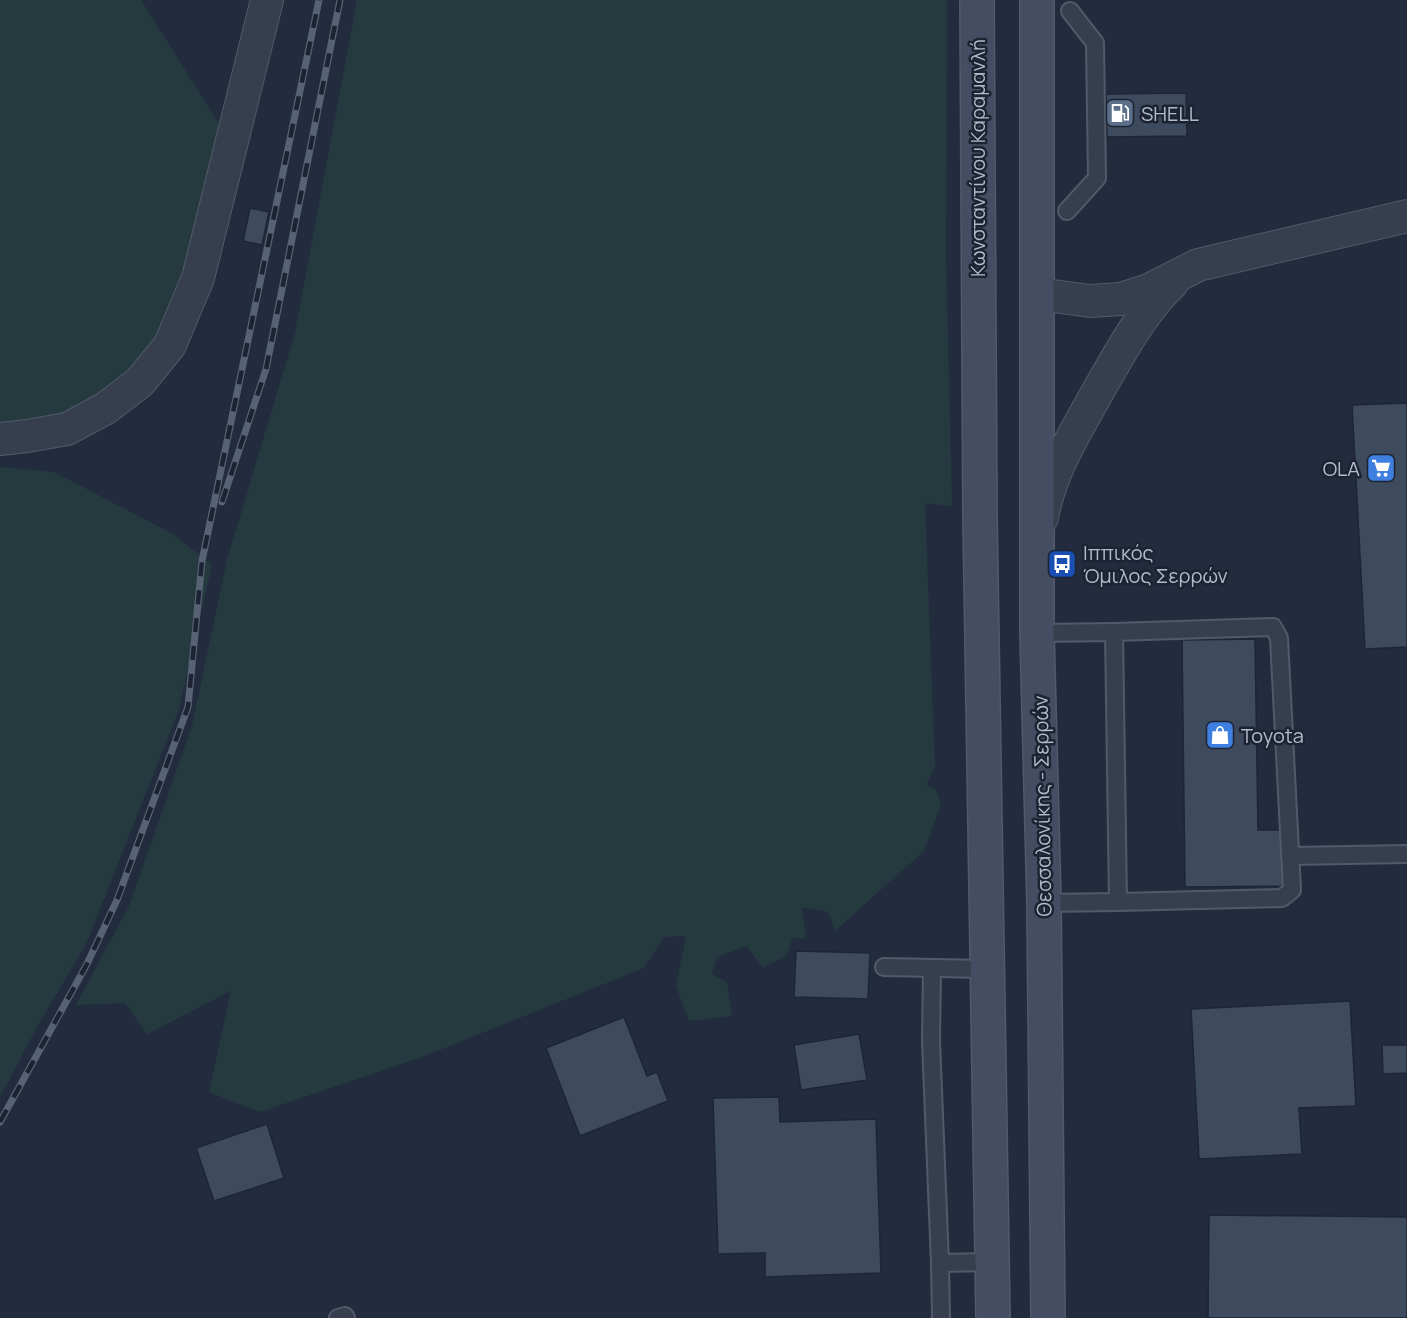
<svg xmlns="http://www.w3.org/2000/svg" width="1407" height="1318" font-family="Manrope,sans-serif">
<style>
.green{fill:#253a3f}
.building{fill:#3e4a5d;stroke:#1e2635;stroke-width:1.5}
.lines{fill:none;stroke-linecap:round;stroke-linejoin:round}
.service-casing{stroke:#525a69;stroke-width:20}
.minor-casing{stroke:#525a69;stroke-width:34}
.secondary-casing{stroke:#525a69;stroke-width:36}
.service{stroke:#373f4e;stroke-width:16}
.minor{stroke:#373f4e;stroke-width:32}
.secondary{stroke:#444d61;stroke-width:33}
.rail-casing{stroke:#586275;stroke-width:7}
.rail{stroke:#1c2433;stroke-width:4.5;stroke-dasharray:14;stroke-linecap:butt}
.labels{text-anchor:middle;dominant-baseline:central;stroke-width:5;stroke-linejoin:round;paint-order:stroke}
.poi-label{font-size:20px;fill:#b2bac9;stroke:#1c2433;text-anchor:start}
.street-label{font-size:20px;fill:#b2bac9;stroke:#1c2433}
</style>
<rect width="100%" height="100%" fill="#222c3e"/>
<g class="green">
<polygon points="0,0 141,0 226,135 190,270 140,371 65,418 0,429"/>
<polygon points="357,0 947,0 946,254 952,506 925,503 935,767 926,785 936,789 941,805 924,851 835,931 828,912 802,907 806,938 792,938 787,955 763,968 747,946 717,957 712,974 727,982 732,1016 689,1021 676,986 686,936 664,937 644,968 422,1057 260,1112 209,1092 231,991 147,1034 125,1003 76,1005 129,906 192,726 227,560 295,333"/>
<polygon points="0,467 54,472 173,534 212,565 178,712 87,942 37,1027 0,1097"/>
</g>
<g class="building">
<polygon points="1186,93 1187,136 1107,137 1106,94"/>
<polygon points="250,208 269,212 262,245 243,241"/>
<polygon points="1407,403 1407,647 1365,649 1352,405"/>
<polygon points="1255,639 1258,830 1284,830 1285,886 1185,887 1182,640"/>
<polygon points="796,951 870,953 868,999 794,997"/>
<polygon points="1350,1001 1356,1106 1299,1108 1302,1154 1199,1159 1191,1009"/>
<polygon points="624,1017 647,1076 657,1072 668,1101 580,1136 546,1048"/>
<polygon points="859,1034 867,1080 801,1090 794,1045"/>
<polygon points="1382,1045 1407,1045 1407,1073 1383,1074"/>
<polygon points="779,1097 780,1122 876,1119 881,1273 765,1277 765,1253 718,1254 713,1098"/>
<polygon points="267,1124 284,1178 214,1201 196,1148"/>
<polygon points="1209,1215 1407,1217 1407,1318 1208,1318"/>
</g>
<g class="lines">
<g class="service-casing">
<g id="service">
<polyline points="1067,211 1097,178 1095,43 1070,11"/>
<polyline points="1114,632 1273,627 1279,638 1292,890 1282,898 1118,902"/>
<polyline points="1037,633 1114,632 1118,902 1044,903"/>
<polyline points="1290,856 1407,854"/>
<polyline points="884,967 987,969"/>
<polyline points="932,968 931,1041 940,1263"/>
<polyline points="338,1318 345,1316 346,1318"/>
<polyline points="941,1318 940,1263 992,1262"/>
</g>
</g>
<g class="minor-casing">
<g id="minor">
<polyline points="1038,294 1090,301 1121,299 1149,290 1198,265 1407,216"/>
<polyline points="0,439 27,436 67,429 106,408 140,382 170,345 198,278 267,0"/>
<path d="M1042,518C1050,472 1075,433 1097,393C1119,355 1140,314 1172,283"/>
</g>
</g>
<g class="secondary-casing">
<g id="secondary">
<polyline points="977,0 980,517 993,1318"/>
<polyline points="1037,0 1037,633 1044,903 1048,1318"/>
</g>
</g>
<use href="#service" class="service"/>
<use href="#minor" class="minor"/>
<use href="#secondary" class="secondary"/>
<g class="rail-casing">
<g id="rail">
<polyline points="222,502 266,369 340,0"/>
<polyline points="0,1122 87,964 117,900 188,707 202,561 319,0"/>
</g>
</g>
<use href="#rail" class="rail"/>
</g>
<defs>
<g id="fuel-square" transform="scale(1.5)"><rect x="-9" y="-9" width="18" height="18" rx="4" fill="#5c6f8a" stroke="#1c2433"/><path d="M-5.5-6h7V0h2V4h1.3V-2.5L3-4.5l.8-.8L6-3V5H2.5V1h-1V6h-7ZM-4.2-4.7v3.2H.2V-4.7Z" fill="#fff"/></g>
<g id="supermarket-square" transform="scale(1.5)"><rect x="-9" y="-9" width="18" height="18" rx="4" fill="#3f7fe0" stroke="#1c2433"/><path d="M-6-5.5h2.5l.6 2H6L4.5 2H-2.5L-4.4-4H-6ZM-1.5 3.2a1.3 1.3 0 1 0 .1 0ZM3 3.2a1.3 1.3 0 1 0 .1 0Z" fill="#fff"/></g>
<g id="bus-square" transform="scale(1.5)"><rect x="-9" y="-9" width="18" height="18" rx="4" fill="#1a4fb4" stroke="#1c2433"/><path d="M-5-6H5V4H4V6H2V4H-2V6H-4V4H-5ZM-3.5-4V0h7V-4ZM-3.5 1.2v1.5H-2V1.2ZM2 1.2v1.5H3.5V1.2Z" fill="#fff"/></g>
<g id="shop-square" transform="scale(1.5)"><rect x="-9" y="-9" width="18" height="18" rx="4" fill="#3f7fe0" stroke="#1c2433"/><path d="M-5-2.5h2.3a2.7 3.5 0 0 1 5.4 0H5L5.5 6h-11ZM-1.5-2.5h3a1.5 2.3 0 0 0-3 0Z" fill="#fff"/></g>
</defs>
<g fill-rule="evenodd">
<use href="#fuel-square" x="1120" y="113"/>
<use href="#supermarket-square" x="1381" y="468"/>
<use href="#bus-square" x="1062" y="564"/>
<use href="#shop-square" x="1220" y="735"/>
</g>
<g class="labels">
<g class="poi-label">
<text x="1141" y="113">SHELL</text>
<text x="1360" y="468" text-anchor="end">OLA</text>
<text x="1083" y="552">Ιππικός<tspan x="1083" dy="23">Όμιλος Σερρών</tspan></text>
<text x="1241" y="735">Toyota</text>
</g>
<g class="street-label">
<text transform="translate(977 158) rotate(-90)">Κωνσταντίνου Καραμανλή</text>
<text transform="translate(1042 806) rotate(-91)">Θεσσαλονίκης - Σερρών</text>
</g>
</g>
</svg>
